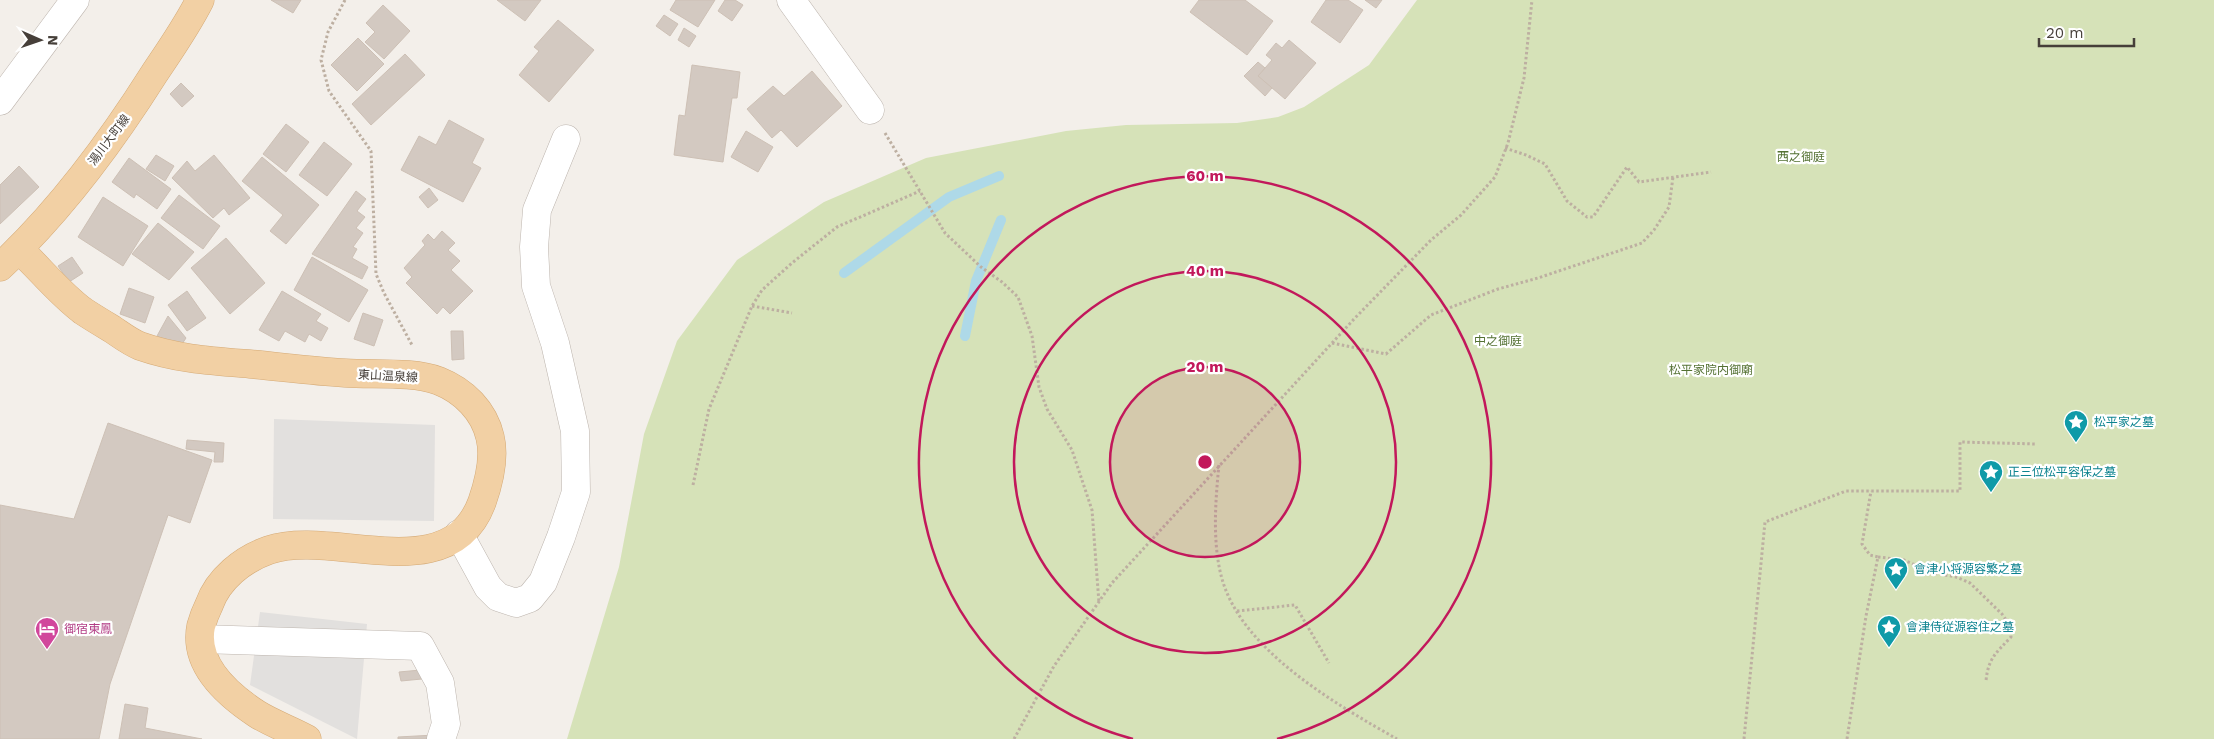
<svg xmlns="http://www.w3.org/2000/svg" width="2214" height="739" font-family="'Work Sans','Noto Sans JP',sans-serif">
<style>
.green{fill:#d6e2b8}
.parking{fill:#e2e0de}
.lines{fill:none;stroke-linecap:round;stroke-linejoin:round}
.stream{stroke:#aed9e8;stroke-width:10}
.building{fill:#d3c9c1;stroke:#cdc0b5}
.minor-casing{stroke:#bdb5ae;stroke-width:29}
.major-casing{stroke:#d5aa76;stroke-width:29}
.path{stroke:#bdafa1;stroke-width:3;stroke-dasharray:2.5 2.5;stroke-linecap:butt}
.minor{stroke:#fff;stroke-width:28}
.major{stroke:#f2d0a4;stroke-width:28}
.ring{fill:none;stroke:#c2185b;stroke-width:2.5}
.labels{text-anchor:middle;dominant-baseline:central;stroke-width:4.5;stroke-linejoin:round;paint-order:stroke}
.street-label{font-size:12px;fill:#463f39;stroke:#fff}
.park-label{font-size:12px;fill:#547133;stroke:#fff}
.culture-label{font-size:12px;fill:#0d838f;stroke:#fff;text-anchor:start}
.hotel-label{font-size:12px;fill:#b23c85;stroke:#fff;text-anchor:start}
.centre{fill:#c2185b;stroke:#fff;stroke-width:2.5}
.ring-label{font-size:15px;text-anchor:middle;font-weight:bold;fill:#c2185b;stroke:#fff;stroke-width:4.5;stroke-linejoin:round;paint-order:stroke}
</style>
<rect width="100%" height="100%" fill="#f3efea"/>
<polygon class="green" points="1417,0 2214,0 2214,739 567,739 619,567 644,434 677,341 737,260 824,202 926,158 1066,131 1126,125 1237,123 1278,117 1304,107 1369,65"/>
<g class="parking">
<polygon points="274,419 435,425 434,521 273,519"/>
<polygon points="260,612 367,624 357,739 250,685"/>
</g>
<g class="lines">
<g class="stream">
<polyline points="844,273 949,197 999,176"/>
<polyline points="965,336 976,281 1001,220"/>
</g>
</g>
<g class="building">
<polygon points="271,0 301,0 293,13"/>
<polygon points="497,0 541,0 525,21"/>
<polygon points="676,0 715,0 698,27 670,10"/>
<polygon points="725,0 735,0 743,5 732,21 718,11"/>
<polygon points="1199,0 1245,0 1273,21 1247,55 1190,12"/>
<polygon points="1326,0 1348,0 1363,10 1340,43 1311,22"/>
<polygon points="1365,0 1382,0 1376,8"/>
<polygon points="383,5 410,31 384,59 365,42 375,32 366,23"/>
<polygon points="664,15 678,24 670,36 656,26"/>
<polygon points="558,20 594,50 549,102 519,75 539,51 534,47"/>
<polygon points="684,28 696,36 689,47 678,40"/>
<polygon points="358,38 384,64 357,91 331,65"/>
<polygon points="1289,40 1316,63 1285,99 1258,76 1272,60 1266,55 1276,43 1282,48"/>
<polygon points="405,54 425,75 371,125 352,104"/>
<polygon points="1258,62 1265,68 1258,76 1272,88 1265,96 1244,76"/>
<polygon points="692,65 740,72 737,98 732,98 723,162 674,155 679,115 685,116"/>
<polygon points="812,71 842,106 797,147 781,130 772,138 747,109 773,86 784,96"/>
<polygon points="181,83 194,96 182,107 170,94"/>
<polygon points="449,120 484,139 472,163 481,168 463,202 401,170 419,136 436,145"/>
<polygon points="286,124 309,142 286,172 263,154"/>
<polygon points="746,131 773,147 758,172 731,157"/>
<polygon points="324,142 352,164 327,196 299,175"/>
<polygon points="156,155 174,166 165,181 146,169"/>
<polygon points="214,155 250,198 229,215 224,208 213,218 172,178 187,161 195,171"/>
<polygon points="262,157 319,205 286,244 270,231 283,215 242,181"/>
<polygon points="129,158 171,189 157,209 136,194 134,198 112,182"/>
<polygon points="19,166 39,187 0,224 0,185"/>
<polygon points="429,188 438,200 428,208 419,197"/>
<polygon points="356,191 366,199 357,211 365,217 356,228 363,233 353,247 357,249 352,258 368,267 362,279 312,254"/>
<polygon points="179,195 220,226 203,249 161,218"/>
<polygon points="103,197 148,226 123,266 78,237"/>
<polygon points="158,223 194,252 169,280 132,254"/>
<polygon points="442,231 455,243 448,250 460,261 451,270 473,291 450,314 443,307 437,314 406,283 412,277 404,268 425,245 422,241 428,234 434,240"/>
<polygon points="226,238 265,283 230,314 191,268"/>
<polygon points="72,257 83,273 69,282 58,266"/>
<polygon points="312,257 368,290 349,322 294,290"/>
<polygon points="129,288 154,297 145,323 120,314"/>
<polygon points="187,291 206,318 187,331 168,305"/>
<polygon points="282,291 321,314 316,321 328,328 321,341 309,334 305,342 285,331 279,341 259,330"/>
<polygon points="363,313 383,320 374,346 354,339"/>
<polygon points="168,316 186,338 180,347 157,336"/>
<polygon points="451,331 463,331 464,359 452,360"/>
<polygon points="108,423 212,460 190,523 168,515 110,684 99,739 0,739 0,505 74,519"/>
<polygon points="187,440 224,443 223,462 214,462 215,452 186,449"/>
<polygon points="431,669 432,678 401,681 399,672"/>
<polygon points="125,704 148,708 145,728 202,739 119,739"/>
<polygon points="453,734 454,739 398,739 398,737"/>
</g>
<g class="lines">
<g class="minor-casing">
<g id="minor">
<polyline points="791,0 870,110"/>
<polyline points="0,101 75,0"/>
<polyline points="459,534 488,587 498,597 516,603 530,598 543,582 561,537 576,492 575,431 555,343 536,286 534,247 537,210 566,139"/>
<polyline points="201,639 420,646 440,683 446,724 441,739"/>
</g>
</g>
<g class="major-casing">
<g id="major">
<path d="M19,249C40,269 60,294 83,311C92,317 102,323 112,329C121,335 130,342 140,346C177,359 212,361 250,364C282,367 313,371 345,373C373,375 413,371 439,381C464,391 484,411 490,437C495,457 489,482 482,502C449,591 333,528 269,550C243,559 218,579 209,605C206,611 203,619 201,626C193,665 228,695 257,714C273,724 291,730 307,739"/>
<path d="M0,267C59,212 111,142 154,74C170,50 187,26 200,0"/>
</g>
</g>
<g class="path">
<polyline points="345,0 328,32 321,60 329,91 371,151 376,274 384,293 412,345"/>
<polyline points="885,133 945,233 981,267 1002,282 1018,297 1032,336 1039,387 1047,409 1072,450 1092,510 1099,603"/>
<polyline points="1505,148 1526,155 1545,164 1567,201 1587,217 1593,217 1627,167 1639,182 1711,172"/>
<polyline points="752,306 792,313"/>
<polyline points="1332,343 1386,354 1431,315 1498,289 1538,278 1642,243 1654,230 1669,207 1673,177"/>
<path d="M1219,465C1215,504 1211,556 1227,593C1254,657 1339,706 1397,739"/>
<polyline points="693,485 709,409 752,306 762,290 792,263 837,227 920,191"/>
<path d="M1878,557L1904,560L1934,573L1956,577L1970,583L2002,614L2009,624L2011,637C1997,652 1988,658 1986,681"/>
<polyline points="1237,611 1295,605 1329,663"/>
<polyline points="1014,739 1054,666 1112,583 1355,318 1431,240 1461,215 1495,177 1508,143 1524,78 1532,0"/>
<polyline points="1744,739 1765,522 1846,491 1960,491 1960,442 2037,444"/>
<polyline points="1847,739 1866,616 1878,557 1870,555 1862,544 1871,491"/>
</g>
<use href="#minor" class="minor"/>
<use href="#major" class="major"/>
</g>
<circle cx="1205" cy="462" r="95" fill="#c2185b" fill-opacity=".12"/>
<g class="ring">
<circle cx="1205" cy="462" r="95"/>
<circle cx="1205" cy="462" r="191"/>
<path d="M1133 739A286 286 0 1 1 1277 739"/>
</g>
<defs>
<g id="sight-pin" transform="scale(1.25)"><path d="M0 17L-7.5 6A9.5 9.5 0 1 1 7.5 6Z" fill="#0f9aa8" stroke="#fff"/><path d="M0-6L1.8-2.2L6-1.7L2.9 1.2L3.7 5.4L0 3.3L-3.7 5.4L-2.9 1.2L-6-1.7L-1.8-2.2Z" fill="#fff"/></g>
<g id="hotel-pin" transform="scale(1.25)"><path d="M0 17L-7.5 6A9.5 9.5 0 1 1 7.5 6Z" fill="#d1479c" stroke="#fff"/><path d="M-6-4.5h1.5V1H6V5H4.5V3h-9V5H-6ZM-4 0a1.8 1.8 0 1 1 3.6 0ZM.5 0V-2.5h3Q6-2.5 6 0Z" fill="#fff"/></g>
</defs>
<g fill-rule="evenodd">
<use href="#sight-pin" x="2076" y="422"/>
<use href="#sight-pin" x="1991" y="472"/>
<use href="#sight-pin" x="1896" y="569"/>
<use href="#sight-pin" x="1889" y="627"/>
<use href="#hotel-pin" x="47" y="629"/>
</g>
<g class="labels">
<g class="street-label">
<text transform="translate(109 140) rotate(-53)">湯川大町線</text>
<text transform="translate(388 376) rotate(3)">東山温泉線</text>
</g>
<g class="park-label">
<text x="1801" y="157">西之御庭</text>
<text x="1498" y="341">中之御庭</text>
<text x="1711" y="370">松平家院内御廟</text>
</g>
<g class="culture-label">
<text x="2094" y="422">松平家之墓</text>
<text x="2008" y="472">正三位松平容保之墓</text>
<text x="1914" y="569">會津小将源容繁之墓</text>
<text x="1906" y="627">會津侍従源容住之墓</text>
</g>
<g class="hotel-label">
<text x="64" y="629">御宿東鳳</text>
</g>
</g>
<circle cx="1205" cy="462" r="8" class="centre"/>
<g class="ring-label">
<text x="1205" y="181">60 m</text>
<text x="1205" y="276">40 m</text>
<text x="1205" y="372">20 m</text>
</g>
<g transform="translate(40 40) rotate(92)" stroke="#ffffff" stroke-width="4" paint-order="stroke">
<path d="M0-4L9 19L0 12L-9 19Z" fill="#463f39"/>
<text y="-8" font-size="14" font-weight="bold" text-anchor="middle" fill="#463f39">N</text>
</g>
<path d="M2039 38v8h95v-8" fill="none" stroke="#463f39" stroke-width="2.5"/>
<text x="2046" y="38" font-size="15" fill="#463f39" stroke="#ffffff" stroke-width="4" paint-order="stroke">20 m</text>
</svg>
